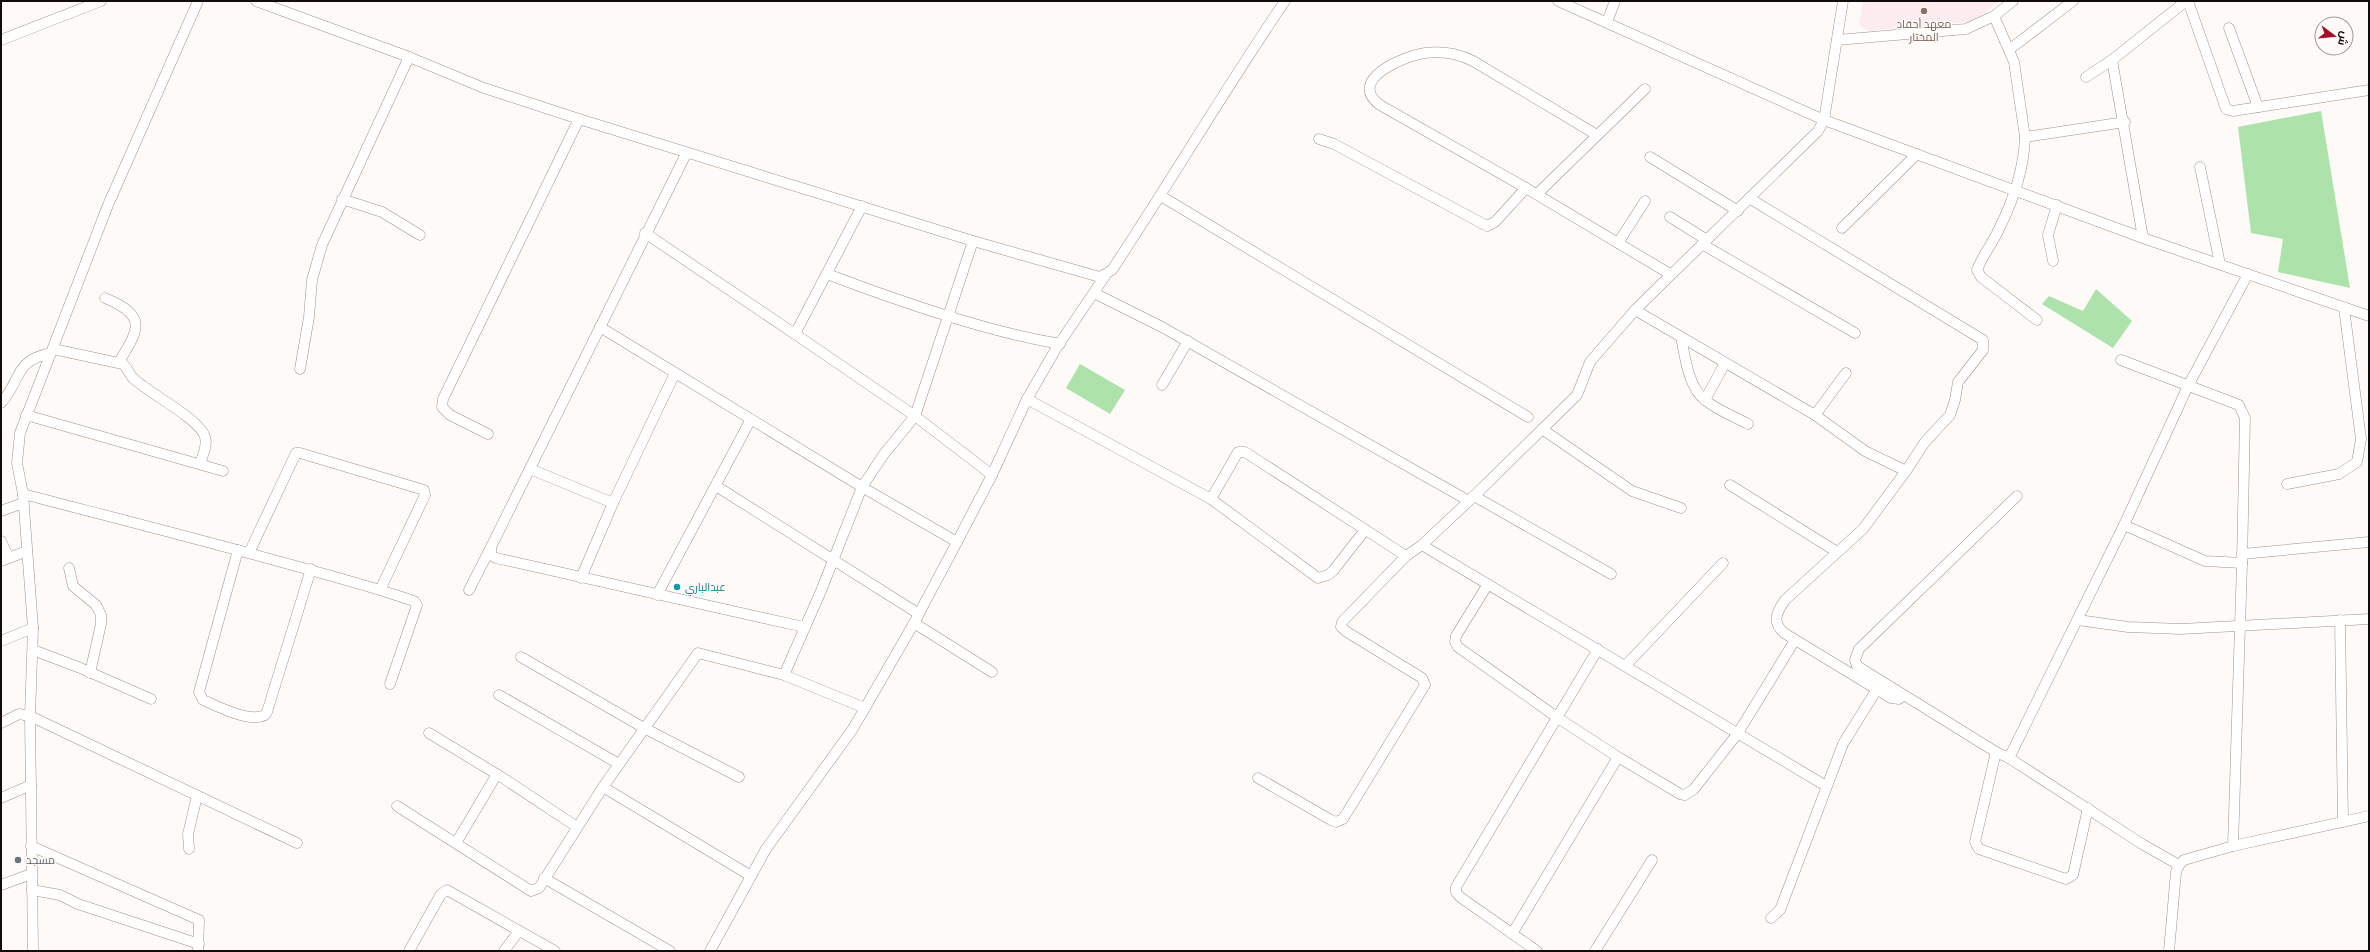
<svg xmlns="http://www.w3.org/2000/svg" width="2370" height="952" font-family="Figtree,Cairo,sans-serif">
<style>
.education{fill:#fcecf0}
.green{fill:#ade2aa}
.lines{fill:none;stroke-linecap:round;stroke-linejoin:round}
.street-casing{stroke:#a2928a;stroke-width:11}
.street{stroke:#fff;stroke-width:10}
.education-dot{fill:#8d6e63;stroke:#fdfaf8;stroke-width:1.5}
.culture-dot{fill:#0f9aa8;stroke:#fdfaf8;stroke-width:1.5}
.worship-dot{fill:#6b7280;stroke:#fdfaf8;stroke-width:1.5}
.labels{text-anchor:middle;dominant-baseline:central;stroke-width:3;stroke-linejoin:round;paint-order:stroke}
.education-label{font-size:11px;fill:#785e54;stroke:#fdfaf8}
.culture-label{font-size:11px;fill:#0d838f;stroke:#fdfaf8;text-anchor:start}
.worship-label{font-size:11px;fill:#5b616d;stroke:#fdfaf8;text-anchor:start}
</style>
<rect width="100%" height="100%" fill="#fdfaf8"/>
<polygon class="education" points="1863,1 2000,1 1974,21 1868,31 1859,24"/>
<g class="green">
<polygon points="2321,111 2350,288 2278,272 2283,239 2251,233 2238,127"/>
<polygon points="2096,289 2132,321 2113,348 2042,304 2049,296 2083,311"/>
<polygon points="1080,364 1125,390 1110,414 1066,388"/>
</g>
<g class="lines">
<g class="street-casing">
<g id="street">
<path d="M256,1L409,57L484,88L579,119L973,241L1100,277L1112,270C1171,181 1225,89 1285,1"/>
<polyline points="1558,1 1824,120 2143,238 2369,316"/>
<polyline points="2188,1 2226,109 2233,111 2369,90"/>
<path d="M1994,16L2014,62L2025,137C2024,168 2013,201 1999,229C1993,243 1982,256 1977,270L1981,277L2037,320"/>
<polyline points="1607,22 1615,1"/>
<polyline points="2229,28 2258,107"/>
<polyline points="1,40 101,1"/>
<polyline points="1837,40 1966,29 1994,16 2013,1"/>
<polyline points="2010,49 2073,1"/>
<polyline points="2086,77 2112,60"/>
<path d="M1597,135L1473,61C1457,53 1442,51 1425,53C1404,56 1346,80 1380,105L1526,188L1670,274"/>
<polyline points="2025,137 2125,122"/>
<polyline points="1319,139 1334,144 1487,226 1495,222 1526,188"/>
<polyline points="686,154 491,547 491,555 496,558 804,627"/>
<polyline points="1650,157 1738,211"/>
<polyline points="2200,167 2220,264"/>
<polyline points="1537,194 1645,89"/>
<polyline points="1161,196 1528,417"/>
<polyline points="1749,198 1983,340 1983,350 1958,382 1955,400 1950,415 1925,442 1906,471"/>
<polyline points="342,199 382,212 420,235"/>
<polyline points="862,206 795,334 915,416 992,475"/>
<polyline points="1670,217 1707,240"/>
<polyline points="1842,228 1917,154"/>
<polyline points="645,233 795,334"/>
<polyline points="2143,238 2112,60 2186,1"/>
<polyline points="1618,243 1645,201"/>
<polyline points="1702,244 1855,333"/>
<polyline points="2053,261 2048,235 2057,205"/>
<path d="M827,274C899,301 984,331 1060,344"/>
<polyline points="1094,293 1162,327 1469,501"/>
<path d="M105,298C148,316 139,329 119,362"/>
<path d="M1635,310L1815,415L1865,451L1906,471L1863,529L1785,600C1776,613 1772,622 1784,633L1891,698L1899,699L1903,695"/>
<polyline points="600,327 862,487 957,542"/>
<path d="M1681,337C1685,356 1688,387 1705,400C1717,410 1735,417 1748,424"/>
<path d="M53,349L123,364C128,368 129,375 134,379C149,393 201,420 205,437C208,446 202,456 200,464"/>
<polyline points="2121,360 2239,405 2245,418 2242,563"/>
<polyline points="300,369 309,317 312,280 322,245 409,57"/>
<polyline points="1162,385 1188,341"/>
<polyline points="1027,399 1211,499 1318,578 1328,575 1333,571 1365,530"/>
<polyline points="1705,400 1725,363"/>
<path d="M1,403C22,380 13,361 51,353"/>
<polyline points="26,415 223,471"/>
<polyline points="1815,415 1846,373"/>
<polyline points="1542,429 1632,491 1681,508"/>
<polyline points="488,434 450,415 442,407 443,399 579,119"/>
<polyline points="530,469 613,503"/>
<polyline points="2287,484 2339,474 2357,462 2361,439 2344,308"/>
<polyline points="1730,485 1837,552"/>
<polyline points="716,486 919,614"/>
<path d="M23,494C142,525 262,555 380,590L425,495L424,490L300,453H296L249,553"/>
<polyline points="1474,496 1611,574"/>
<polyline points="2017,496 1859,649 1855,660 1857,666 1996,752 2009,758 2142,844 2179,865"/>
<polyline points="1211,499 1238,452 1245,452 1406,556"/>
<polyline points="1,511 23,503"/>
<polyline points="2124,525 2205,561 2242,563 2233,846"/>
<polyline points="1,541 9,558"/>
<polyline points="1422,545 1826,786"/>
<path d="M238,550L199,692L203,700C219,707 249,723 265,715L267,712L311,569"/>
<polyline points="2242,554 2369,542"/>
<polyline points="1,561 27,551"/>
<polyline points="69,568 73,586 96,605 101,615 101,624 90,673"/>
<polyline points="581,578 613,503 675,373"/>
<polyline points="1488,584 1456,636 1455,642 1458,647 1558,718 1618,757 1680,794 1685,795 1694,789 1738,733 1795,640"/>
<polyline points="380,590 414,601 417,605 390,684"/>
<polyline points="469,590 491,547"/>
<polyline points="657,595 751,419"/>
<polyline points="2078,620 2128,627 2181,629 2369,619"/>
<polyline points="2340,620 2343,822"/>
<polyline points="914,623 992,672"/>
<polyline points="1,641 33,628"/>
<polyline points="33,650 78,667 151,699"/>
<polyline points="521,657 644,728 739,777"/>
<polyline points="1626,665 1723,563"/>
<polyline points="784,675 821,591 862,487 884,454 915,416 973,241"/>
<polyline points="499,695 619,764"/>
<polyline points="1,723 19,714 30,716 297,843"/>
<polyline points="429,733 503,778 577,827"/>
<polyline points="1996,752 1975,842 1979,849 2066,879 2073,875 2088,808"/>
<polyline points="2009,758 2124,525 2188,386 2248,274"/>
<polyline points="1258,778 1331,820 1336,822 1343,819 1425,685 1422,678 1347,632 1341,627 1342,622 1406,556 1422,545 1474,496 1577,395 1590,362 1635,310 1818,131 1824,120 1843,1"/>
<polyline points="603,787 751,876"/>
<polyline points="1,798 31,785"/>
<polyline points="397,806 531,891 539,888 603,787 698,653 784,675 865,708 914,623 957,542 992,475 1027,399 1057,347 1105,276"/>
<polyline points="456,843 497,774"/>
<polyline points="31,846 199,920 198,951"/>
<polyline points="189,849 188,834 197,796"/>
<polyline points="544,878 670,951"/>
<polyline points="1,885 31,874"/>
<polyline points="32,890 60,895 78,904 199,944"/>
<polyline points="1771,918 1780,910 1843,744 1877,689"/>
<polyline points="1512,934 1618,757"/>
<polyline points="33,951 30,716 33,628 23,494 17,463 20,433 108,205 198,1"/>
<polyline points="409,951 441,894 447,890 555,951"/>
<polyline points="504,951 519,931"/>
<polyline points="710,951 766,849 852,730 865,708"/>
<polyline points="1537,951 1460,897 1456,892 1456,887 1598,649"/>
<polyline points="1595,951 1652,860"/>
<polyline points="2169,951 2176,872 2179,865 2184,860 2233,846 2369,816"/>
</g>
</g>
<use href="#street" class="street"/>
</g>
<circle class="education-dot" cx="1924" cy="11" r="4"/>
<circle class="culture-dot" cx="677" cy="587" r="4"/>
<circle class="worship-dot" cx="18" cy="860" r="4"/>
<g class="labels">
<g class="education-label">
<text x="1924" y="24">معهد أحفاد<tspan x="1924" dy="13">المختار</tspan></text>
</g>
<g class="culture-label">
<text x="685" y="587">عبدالباري</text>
</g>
<g class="worship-label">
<text x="26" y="860">مسجد</text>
</g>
</g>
<rect width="2370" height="952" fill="none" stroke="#110b09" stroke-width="4"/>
<g transform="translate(2334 36) rotate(106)"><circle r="19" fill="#fdfaf8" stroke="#9f9a98"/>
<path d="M0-3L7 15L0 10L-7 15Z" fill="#a60d26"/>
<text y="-6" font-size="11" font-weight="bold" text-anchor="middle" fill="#110b09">ش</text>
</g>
</svg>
